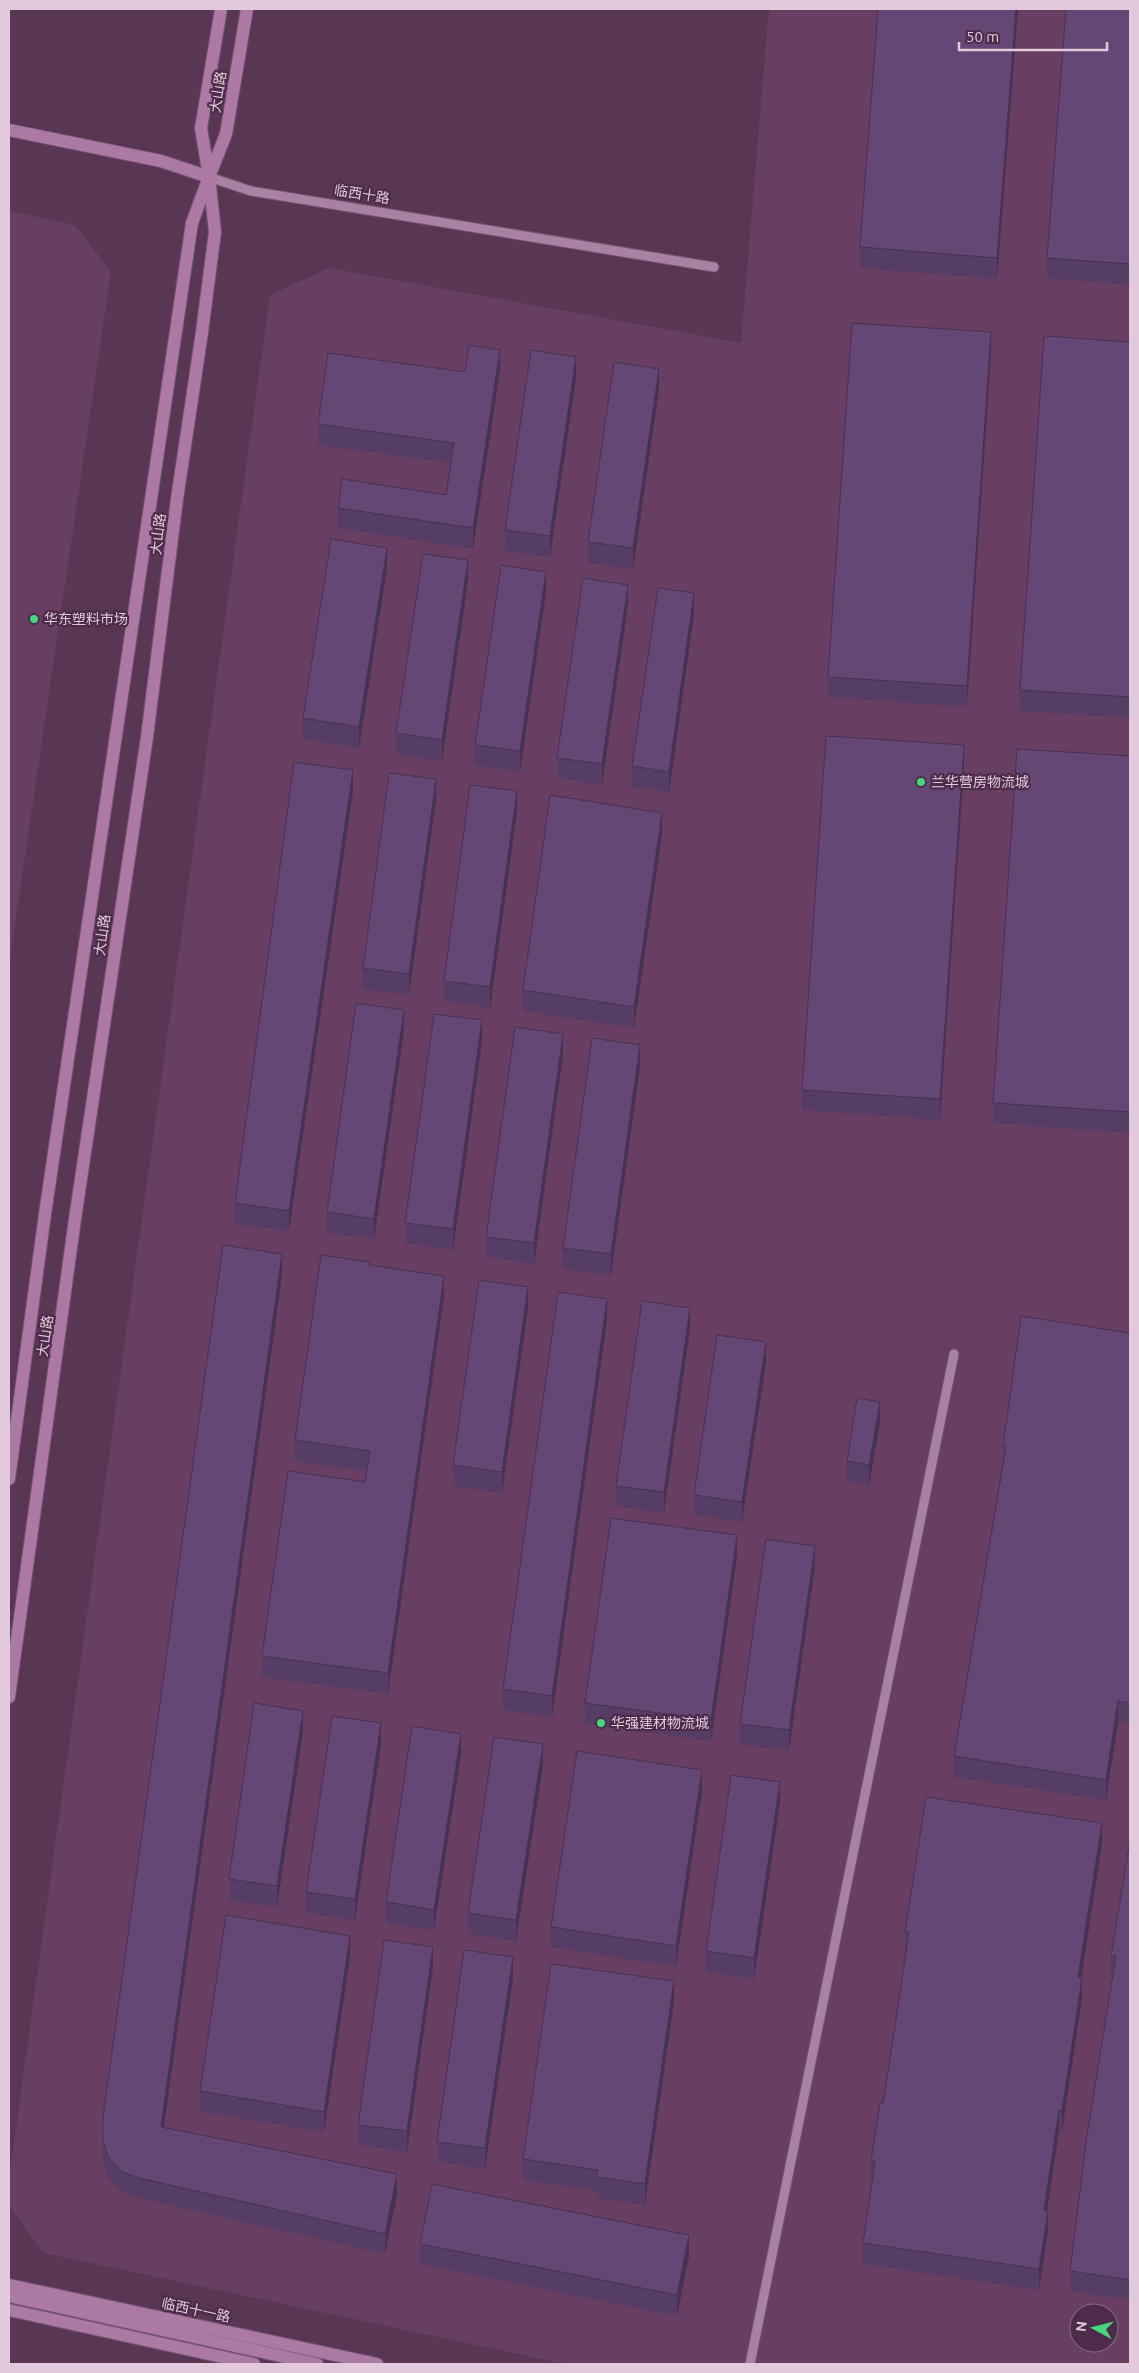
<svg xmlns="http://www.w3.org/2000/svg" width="1139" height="2373" font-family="Ubuntu,'Noto Sans SC',sans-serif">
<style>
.built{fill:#683f62;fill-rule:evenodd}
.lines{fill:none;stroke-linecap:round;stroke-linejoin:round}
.minor-casing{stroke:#72546e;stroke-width:11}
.major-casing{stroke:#72546e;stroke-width:14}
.minor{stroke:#aa81a3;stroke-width:9}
.major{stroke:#ac78a4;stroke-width:12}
.wall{fill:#563d65}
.shaded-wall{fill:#463252}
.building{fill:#644775;stroke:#463252}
.poi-dot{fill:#44d77b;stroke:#4e2b4a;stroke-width:2}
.labels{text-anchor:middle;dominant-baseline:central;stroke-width:4.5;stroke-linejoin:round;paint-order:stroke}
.street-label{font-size:14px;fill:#e0cadc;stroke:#4e2b4a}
.poi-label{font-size:14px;fill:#e0cadc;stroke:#4e2b4a;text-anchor:start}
</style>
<rect width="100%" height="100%" fill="#5a3655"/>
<g class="built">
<path d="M769,9H1130V2364H565L44,2253L9,2206V2178L270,295L329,268L741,343ZM1079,2313H1109V2343H1079Z"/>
<polygon points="9,211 75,225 111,272 9,965"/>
</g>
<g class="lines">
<g class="minor-casing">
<g id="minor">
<polyline points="209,177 251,191 714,267"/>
<polyline points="750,2364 954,1354"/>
</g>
</g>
<g class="major-casing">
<g id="major">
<polyline points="9,130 161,161 209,177"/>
<polyline points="9,1479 45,1214 192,223 209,177 201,128 221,9"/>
<polyline points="9,1697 75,1219 147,737 177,499 202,332 215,232 209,177 226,134 247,9"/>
<polyline points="9,2285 377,2364"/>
<polyline points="9,2296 317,2364"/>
<polyline points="9,2310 254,2364"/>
</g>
</g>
<use href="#minor" class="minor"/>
<use href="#major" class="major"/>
</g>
<g class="wall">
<polygon points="878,9 1018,9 997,279 860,268 860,247"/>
<polygon points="1130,9 1130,285 1047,278 1047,258"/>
<polygon points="1130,342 1130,718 1020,711 1020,690"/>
<polygon points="991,353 967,707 828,697 828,677"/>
<polygon points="500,370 473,549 338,528 338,508 446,495 451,463 318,445 318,424 465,372"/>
<polygon points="576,378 550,557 505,551 505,530"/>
<polygon points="659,389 633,569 588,563 588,542"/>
<polygon points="387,568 359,748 303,739 303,718"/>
<polygon points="468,581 442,761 396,754 396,733"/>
<polygon points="546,592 520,772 475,765 475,745"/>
<polygon points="628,605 602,785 557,778 557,758"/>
<polygon points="694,614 669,792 632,787 632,766"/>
<polygon points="1130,756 1130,1133 993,1123 993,1103"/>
<polygon points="964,766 940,1120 802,1110 802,1090"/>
<polygon points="353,791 289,1231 235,1224 235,1203"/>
<polygon points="436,800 409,995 363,989 363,968"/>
<polygon points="517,812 490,1008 444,1001 444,981"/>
<polygon points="662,833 634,1028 523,1011 523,990"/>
<polygon points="404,1030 374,1239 327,1233 327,1212"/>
<polygon points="482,1041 453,1250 405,1243 405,1223"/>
<polygon points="563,1055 534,1264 486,1257 486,1237"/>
<polygon points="640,1066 611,1275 563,1269 563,1248"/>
<polygon points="370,1265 444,1296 388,1694 262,1677 262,1656 365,1482 367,1471 295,1461 295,1440"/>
<polygon points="282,1275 164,2127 397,2195 385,2254 139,2198 122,2192 108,2178 103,2160 103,2117"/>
<polygon points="528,1308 502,1493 453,1486 453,1465"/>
<polygon points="607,1320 552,1717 503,1710 503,1689"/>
<polygon points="690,1329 664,1513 616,1506 616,1486"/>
<polygon points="1130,1333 1130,1724 1118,1722 1106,1800 954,1777 954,1756 1003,1461 1003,1447"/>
<polygon points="766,1362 742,1522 694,1515 694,1495"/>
<polygon points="880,1423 869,1485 847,1481 847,1461"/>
<polygon points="737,1556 711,1741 585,1724 585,1703"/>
<polygon points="815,1566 789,1751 740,1744 740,1724"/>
<polygon points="303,1731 277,1907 229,1900 229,1879"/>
<polygon points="381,1744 355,1920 306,1913 306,1892"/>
<polygon points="461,1754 434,1930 386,1923 386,1902"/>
<polygon points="543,1765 516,1941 468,1934 468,1913"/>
<polygon points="702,1791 676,1967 551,1947 551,1927"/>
<polygon points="780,1803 754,1979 706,1972 706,1951"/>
<polygon points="1130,1841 1130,2300 1070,2291 1070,2271 1113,1976 1111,1976 1111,1956"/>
<polygon points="1102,1844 1081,1978 1082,1998 1062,2131 1059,2131 1047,2210 1048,2231 1039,2290 863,2264 863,2243 872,2182 871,2182 871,2161 883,2103 906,1952 905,1952 905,1932"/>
<polygon points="350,1957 324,2132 200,2112 200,2091"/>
<polygon points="433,1967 407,2152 358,2145 358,2125"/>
<polygon points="513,1978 485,2169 437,2162 437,2142"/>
<polygon points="674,2002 645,2205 597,2198 597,2191 523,2180 523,2159"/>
<polygon points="420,2244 689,2256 677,2316 420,2264"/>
</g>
<g class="shaded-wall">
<polygon points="1016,9 1018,9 997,279 997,258"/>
<polygon points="991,332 991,353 967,707 967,686"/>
<polygon points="500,350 500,370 473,549 473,528"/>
<polygon points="576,357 576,378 550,557 550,536"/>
<polygon points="659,369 659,389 633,569 633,548"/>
<polygon points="387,548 387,568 359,748 359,727"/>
<polygon points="468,560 468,581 442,761 442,740"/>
<polygon points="546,572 546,592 520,772 520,751"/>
<polygon points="628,585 628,605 602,785 602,764"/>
<polygon points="694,593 694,614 669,792 669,772"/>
<polygon points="964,745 964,766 940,1120 940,1099"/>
<polygon points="353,770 353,791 289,1231 289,1211"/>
<polygon points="436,779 436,800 409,995 409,974"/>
<polygon points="517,791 517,812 490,1008 490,987"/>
<polygon points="662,813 662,833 634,1028 634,1007"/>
<polygon points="404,1010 404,1030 374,1239 374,1219"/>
<polygon points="482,1020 482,1041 453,1250 453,1229"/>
<polygon points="563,1034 563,1055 534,1264 534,1243"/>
<polygon points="640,1045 640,1066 611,1275 611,1254"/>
<polygon points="282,1254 282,1275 161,2147 161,2127"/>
<polygon points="444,1276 444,1296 388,1694 388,1673"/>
<polygon points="528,1287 528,1308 502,1493 502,1472"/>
<polygon points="607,1299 607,1320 552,1717 552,1696"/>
<polygon points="690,1308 690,1329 664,1513 664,1492"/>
<polygon points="766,1342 766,1362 742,1522 742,1502"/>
<polygon points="880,1402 880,1423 869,1485 869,1465"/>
<polygon points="737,1535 737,1556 711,1741 711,1720"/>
<polygon points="815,1546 815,1566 789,1751 789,1730"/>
<polygon points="1118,1701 1118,1722 1106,1800 1106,1780"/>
<polygon points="303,1711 303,1731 277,1907 277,1886"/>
<polygon points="381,1723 381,1744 355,1920 355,1899"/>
<polygon points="461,1734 461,1754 434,1930 434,1910"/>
<polygon points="543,1744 543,1765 516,1941 516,1920"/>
<polygon points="702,1770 702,1791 676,1967 676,1946"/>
<polygon points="780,1782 780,1803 754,1979 754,1958"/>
<polygon points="1102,1823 1102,1844 1078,1998 1078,1977"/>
<polygon points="350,1936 350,1957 324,2132 324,2112"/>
<polygon points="433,1947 433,1967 407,2152 407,2131"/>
<polygon points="513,1957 513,1978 485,2169 485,2148"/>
<polygon points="1082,1978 1082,1998 1062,2131 1062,2111"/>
<polygon points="674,1981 674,2002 645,2205 645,2184"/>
<polygon points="1059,2110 1059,2131 1044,2231 1044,2210"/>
<polygon points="397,2174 397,2195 385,2254 385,2234"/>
<polygon points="1048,2211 1048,2231 1039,2290 1039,2269"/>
<polygon points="689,2235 689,2256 677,2316 677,2295"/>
</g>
<g class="building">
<polygon points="878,9 1016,9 997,258 860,247"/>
<polygon points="1066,9 1130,9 1130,264 1047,258"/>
<polygon points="852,323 991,332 967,686 828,677"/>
<polygon points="1044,336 1130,342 1130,697 1020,690"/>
<polygon points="469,345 500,350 473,528 338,508 342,479 446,495 454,443 318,424 328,353 465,372"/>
<polygon points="531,350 576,357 550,536 505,530"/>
<polygon points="614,362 659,369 633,548 588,542"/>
<polygon points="331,539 387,548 359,727 303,718"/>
<polygon points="423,554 468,560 442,740 396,733"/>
<polygon points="501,565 546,572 520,751 475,745"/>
<polygon points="583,578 628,585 602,764 557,758"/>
<polygon points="658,588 694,593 669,772 632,766"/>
<polygon points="826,736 964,745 940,1099 802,1090"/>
<polygon points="1017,749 1130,756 1130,1112 993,1103"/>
<polygon points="294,762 353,770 289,1211 235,1203"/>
<polygon points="389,773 436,779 409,974 363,968"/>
<polygon points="470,785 517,791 490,987 444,981"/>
<polygon points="550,795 662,813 634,1007 523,990"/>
<polygon points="356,1003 404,1010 374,1219 327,1212"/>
<polygon points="434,1014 482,1020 453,1229 405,1223"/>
<polygon points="515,1027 563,1034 534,1243 486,1237"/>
<polygon points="592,1038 640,1045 611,1254 563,1248"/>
<polygon points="223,1245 282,1254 161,2127 397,2174 385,2234 139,2178 122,2172 108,2157 103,2140 103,2117"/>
<polygon points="321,1255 370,1262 369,1265 444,1276 388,1673 262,1656 288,1471 365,1482 370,1451 295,1440"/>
<polygon points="479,1280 528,1287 502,1472 453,1465"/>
<polygon points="558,1292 607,1299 552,1696 503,1689"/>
<polygon points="642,1301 690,1308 664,1492 616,1486"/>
<polygon points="1021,1316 1130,1333 1130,1703 1118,1701 1106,1780 954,1756 1006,1447 1003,1447"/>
<polygon points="717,1335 766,1342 742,1502 694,1495"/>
<polygon points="857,1398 880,1402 869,1465 847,1461"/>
<polygon points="611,1518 737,1535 711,1720 585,1703"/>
<polygon points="766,1539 815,1546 789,1730 740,1724"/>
<polygon points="254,1703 303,1711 277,1886 229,1879"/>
<polygon points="332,1716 381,1723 355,1899 306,1892"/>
<polygon points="412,1726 461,1734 434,1910 386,1902"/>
<polygon points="494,1737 543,1744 516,1920 468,1913"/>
<polygon points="577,1751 702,1770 676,1946 551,1927"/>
<polygon points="731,1775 780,1782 754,1958 706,1951"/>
<polygon points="926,1797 1102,1823 1078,1977 1082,1978 1062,2111 1059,2110 1044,2210 1048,2211 1039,2269 863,2243 875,2162 871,2161 880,2103 883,2103 895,2026 909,1932 905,1932"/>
<polygon points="1130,1841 1130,2280 1070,2271 1087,2135 1116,1956 1111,1956"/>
<polygon points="226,1915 350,1936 324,2112 200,2091"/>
<polygon points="384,1940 433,1947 407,2131 358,2125"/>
<polygon points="464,1950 513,1957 485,2148 437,2142"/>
<polygon points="551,1964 674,1981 645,2184 597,2177 598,2170 523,2159"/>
<polygon points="432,2184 689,2235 677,2295 420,2244"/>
</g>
<g class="poi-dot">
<circle cx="34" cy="619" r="5"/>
<circle cx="921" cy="782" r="5"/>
<circle cx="601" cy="1723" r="5"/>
</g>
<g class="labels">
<g class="street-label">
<text transform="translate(218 92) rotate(-81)">大山路</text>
<text transform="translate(362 194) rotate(9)">临西十路</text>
<text transform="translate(158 534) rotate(-83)">大山路</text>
<text transform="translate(102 935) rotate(-82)">大山路</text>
<text transform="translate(45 1336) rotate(-82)">大山路</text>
<text transform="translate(196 2310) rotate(12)">临西十一路</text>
</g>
<g class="poi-label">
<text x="44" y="619">华东塑料市场</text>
<text x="931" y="782">兰华营房物流城</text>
<text x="611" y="1723">华强建材物流城</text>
</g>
</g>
<rect width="1139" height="2373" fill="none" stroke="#e0cadc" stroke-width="20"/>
<g transform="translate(1094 2328) rotate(277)"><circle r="24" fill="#4e2b4a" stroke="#886b84"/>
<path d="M0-4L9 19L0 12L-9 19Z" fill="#44d77b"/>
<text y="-8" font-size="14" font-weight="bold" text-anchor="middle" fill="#e0cadc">N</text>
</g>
<path d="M959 42v8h148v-8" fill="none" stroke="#e0cadc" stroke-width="2.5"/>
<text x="966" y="42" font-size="15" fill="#e0cadc" stroke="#4e2b4a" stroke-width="4" paint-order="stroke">50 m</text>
</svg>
